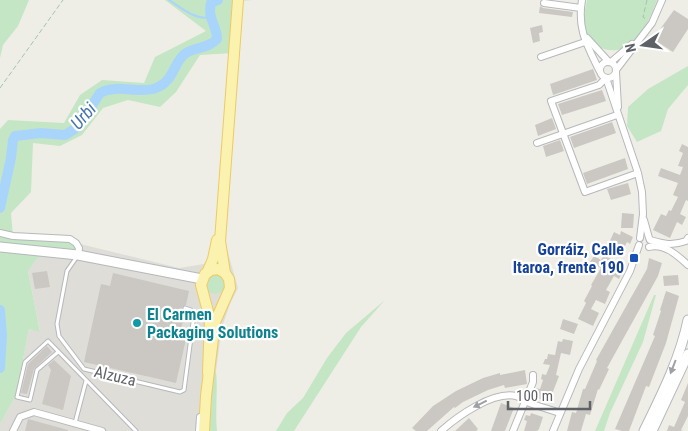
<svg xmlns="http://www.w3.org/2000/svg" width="688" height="431" font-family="'Roboto Condensed',sans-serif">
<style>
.industrial{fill:#deddd8}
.green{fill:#c4e6c5}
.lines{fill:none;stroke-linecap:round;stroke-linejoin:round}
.stream{stroke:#aad5fb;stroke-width:2}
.river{stroke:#aad5fb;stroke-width:10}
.building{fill:#cbc8c3}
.lane-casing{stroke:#b6b8bc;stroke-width:5}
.street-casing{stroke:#b6b8bc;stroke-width:8}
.secondary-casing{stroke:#b5b8bd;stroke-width:11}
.primary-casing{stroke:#eccb63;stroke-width:12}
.path{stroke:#9ec6ab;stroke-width:1;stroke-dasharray:5 2.5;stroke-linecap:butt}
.lane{stroke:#fff;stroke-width:3}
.street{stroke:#fff;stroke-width:6}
.secondary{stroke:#fff;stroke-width:9}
.primary{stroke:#fcf2af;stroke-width:10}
.oneway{fill:#9ea0a3}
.transit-dot{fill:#1a4fb4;stroke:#fff;stroke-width:2}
.culture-dot{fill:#0f9aa8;stroke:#fff;stroke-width:2}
.labels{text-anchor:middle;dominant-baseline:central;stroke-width:4.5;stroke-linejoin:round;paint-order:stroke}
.transit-label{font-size:16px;font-weight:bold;fill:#164399;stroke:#fff;text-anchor:end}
.culture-label{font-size:16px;font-weight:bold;fill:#0d838f;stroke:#fff;text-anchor:start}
.street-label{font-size:16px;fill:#5e6166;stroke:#fff}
.water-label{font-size:18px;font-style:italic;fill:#4675ae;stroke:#fff}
</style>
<rect width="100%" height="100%" fill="#efeee6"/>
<polygon class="industrial" points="76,243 179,268 204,264 215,247 226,246 238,288 230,304 222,327 216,371 212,374 208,431 0,431 0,424 16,395 29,329 40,331 28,271 43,251"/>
<g class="green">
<polygon points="0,0 29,0 18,26 3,45 0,58"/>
<polygon points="165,0 253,0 238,1 234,53 200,55 176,92 160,107 128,100 103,108 82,135 60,146 33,143 31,192 11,213 13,236 76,243 78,255 43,251 28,271 40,332 29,329 16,395 0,424 0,129 8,120 64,123 80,95 102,80 144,83 155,57 206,31"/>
<path d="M587,0H657C651,17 642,38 626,47C612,55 593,48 586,34C581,23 585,11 587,0Z"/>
<polygon points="688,66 688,85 668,109 661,131 637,142 627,126 628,107 648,89"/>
<circle cx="215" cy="284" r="10"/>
<polygon points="654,295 656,295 643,342 610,413 604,431 595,431"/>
<polygon points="385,300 361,327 294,431 276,431 287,413 303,398 327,358 346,333"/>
<path d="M216,371C218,391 215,411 217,431H208L212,374Z"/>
</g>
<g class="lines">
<path class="stream" d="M169,0C180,7 196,21 210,17"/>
<g class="river">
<path d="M0,208L11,158L13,140L15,136L41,133L65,135L78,127L100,93C116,84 136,93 153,89C175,83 173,61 186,53C196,47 209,48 217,39C217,25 207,19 211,3L218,0"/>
<polyline points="0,310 2,336 0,368"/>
</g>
</g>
<g class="building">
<polygon points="540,6 543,8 573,12 572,17 539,13"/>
<polygon points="674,10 688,19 688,29 673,52 653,39"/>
<polygon points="542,25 543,32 539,33 540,41 533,43 530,28"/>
<polygon points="593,69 597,80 553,95 550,84"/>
<polygon points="602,90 606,101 562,115 558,104"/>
<polygon points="552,118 556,129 538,136 535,125"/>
<polygon points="612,122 616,133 574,148 570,137"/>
<polygon points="560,140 564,151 546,157 543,146"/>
<polygon points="682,144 688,147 688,201 686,200 680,214 686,217 682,225 677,222 670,238 653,230 661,214 666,216 669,210 671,211 678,197 673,195 678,183 658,176 661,168 680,175 683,167 678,166 683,153 679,151"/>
<polygon points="625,158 628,169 587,184 583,173"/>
<polygon points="628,183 631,194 611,200 607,189"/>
<polygon points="622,213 634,214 633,228 621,228"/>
<polygon points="621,231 633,237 630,244 627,242 622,252 608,245 614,232 620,235"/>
<polygon points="604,255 620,264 617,269 622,272 619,279 614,276 606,290 610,292 605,304 596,300 591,309 599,313 593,326 578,319 586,303 584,301 592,286 591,285 601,268 590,262 594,256 601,260"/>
<polygon points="649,258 662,263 658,276 607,368 609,369 599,390 598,389 590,415 586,414 581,431 567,431 572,412 576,413 583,389 585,389 597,361 596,360 647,269"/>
<polygon points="47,271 50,287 35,289 32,273"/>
<polygon points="113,273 189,291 186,305 182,307 185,312 179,338 186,339 176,383 84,362 101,284 110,286"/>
<polygon points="678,275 679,285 664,286 663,276"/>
<polygon points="666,291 679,296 666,343 649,387 646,386 629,431 622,431 615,429 655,336 653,335 661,311 660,310"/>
<polygon points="563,319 578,324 574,334 560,329"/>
<polygon points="563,339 573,341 570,355 561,353 556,375 559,376 549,402 538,398 539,395 534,393 536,388 540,389 543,380 541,379 542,374 546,375 550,365 543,364 545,359 547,359 548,354 555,355 558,341 562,342"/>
<polygon points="47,346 52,352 34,369 27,394 21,393 28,364"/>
<polygon points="54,360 71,376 63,410 42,404 51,370 48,365"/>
<polygon points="525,370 527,384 505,388 504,385 488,390 463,402 455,408 454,407 427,431 416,431 412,428 433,406 456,391 483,378 500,373 500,375"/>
<polygon points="688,383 688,416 681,430 683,431 667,431 669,425 674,427 685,402 681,400"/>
<polygon points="501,403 514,408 505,431 491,431"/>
<polygon points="531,413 543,417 539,429 537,431 524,431 527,421 524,420 526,415 530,416"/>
<polygon points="469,418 478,429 476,431 455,431"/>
<polygon points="28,419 68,430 68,431 25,431"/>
</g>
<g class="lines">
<g class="lane-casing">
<g id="lane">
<polyline points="76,258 67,271 57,324 59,336 84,369 180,392 184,390 194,315 191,310 185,308"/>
<polyline points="58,352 37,370 30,400 17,397 25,362 48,341 136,431"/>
<polyline points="75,423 86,381"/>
</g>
</g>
<g class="street-casing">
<g id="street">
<path d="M582,0C577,29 587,45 599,70"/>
<polyline points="544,3 581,8"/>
<polyline points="587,38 609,62"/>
<polyline points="541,57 585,42"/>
<circle cx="608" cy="70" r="8"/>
<polyline points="611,62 632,44"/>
<polyline points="616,70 652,23 662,0"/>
<polyline points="616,72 618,107"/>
<polyline points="537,143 617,115"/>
<polyline points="638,173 585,192 551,101 599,85 606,78 638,173 642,192 643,214 640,238"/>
<polyline points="644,220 649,238"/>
<polyline points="0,233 13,236 70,239 76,243 79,248 78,255"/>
<path d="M650,240C664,244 672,246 686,241L688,238"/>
<path d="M649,247C664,243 677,255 688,265"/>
<polyline points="13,431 20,417 34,412 102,431"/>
<polyline points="199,431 200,417"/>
<path d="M441,431C458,416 493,391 516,396C520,397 523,400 527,402C537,406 549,409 560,413"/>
<polyline points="513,431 533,382 533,375"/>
<polyline points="553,431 579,369 630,271 639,245"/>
</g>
</g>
<g class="secondary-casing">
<g id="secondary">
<polyline points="0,247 78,255 202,279"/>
<path d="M644,431C661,396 680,359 688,320"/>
<polyline points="652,431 688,354"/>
</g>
</g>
<g class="primary-casing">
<g id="primary">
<polyline points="207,273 213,259 217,240"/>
<polyline points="225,273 220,241 238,0"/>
<polyline points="204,431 206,396 215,322 230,288 229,279 225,273 218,269 211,270 205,274 201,285 210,319 208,373"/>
</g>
</g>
<g class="path">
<polyline points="647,0 643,17 647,20"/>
<polyline points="0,88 63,0"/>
</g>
<use href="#lane" class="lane"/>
<use href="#street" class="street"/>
<use href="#secondary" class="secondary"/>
<use href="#primary" class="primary"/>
</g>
<defs><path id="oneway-solid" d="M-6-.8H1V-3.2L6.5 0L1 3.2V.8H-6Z" transform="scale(1.25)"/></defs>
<g class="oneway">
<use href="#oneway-solid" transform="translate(673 367) rotate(111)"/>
<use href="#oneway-solid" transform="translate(480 404) rotate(154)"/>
</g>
<rect class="transit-dot" x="629" y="253" width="10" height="10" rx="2.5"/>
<circle class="culture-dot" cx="137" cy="323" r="5"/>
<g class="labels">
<g class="transit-label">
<text x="624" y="249">Gorráiz, Calle<tspan x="624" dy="18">Itaroa, frente 190</tspan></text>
</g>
<g class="culture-label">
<text x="147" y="314">El Carmen<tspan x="147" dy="18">Packaging Solutions</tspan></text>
</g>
<g class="street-label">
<text transform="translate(115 376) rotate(13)">Alzuza</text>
</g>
<g class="water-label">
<text transform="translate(83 116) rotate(-49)">Urbi</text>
</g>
</g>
<g transform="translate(643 45) rotate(257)" stroke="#ffffff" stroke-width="4" paint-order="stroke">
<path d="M0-4L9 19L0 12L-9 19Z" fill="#5e6166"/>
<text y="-8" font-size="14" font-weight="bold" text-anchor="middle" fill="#5e6166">N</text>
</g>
<path d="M508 401v8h82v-8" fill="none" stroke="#5e6166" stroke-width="2.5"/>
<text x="516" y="401" font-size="15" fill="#5e6166" stroke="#ffffff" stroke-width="4" paint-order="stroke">100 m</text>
</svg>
